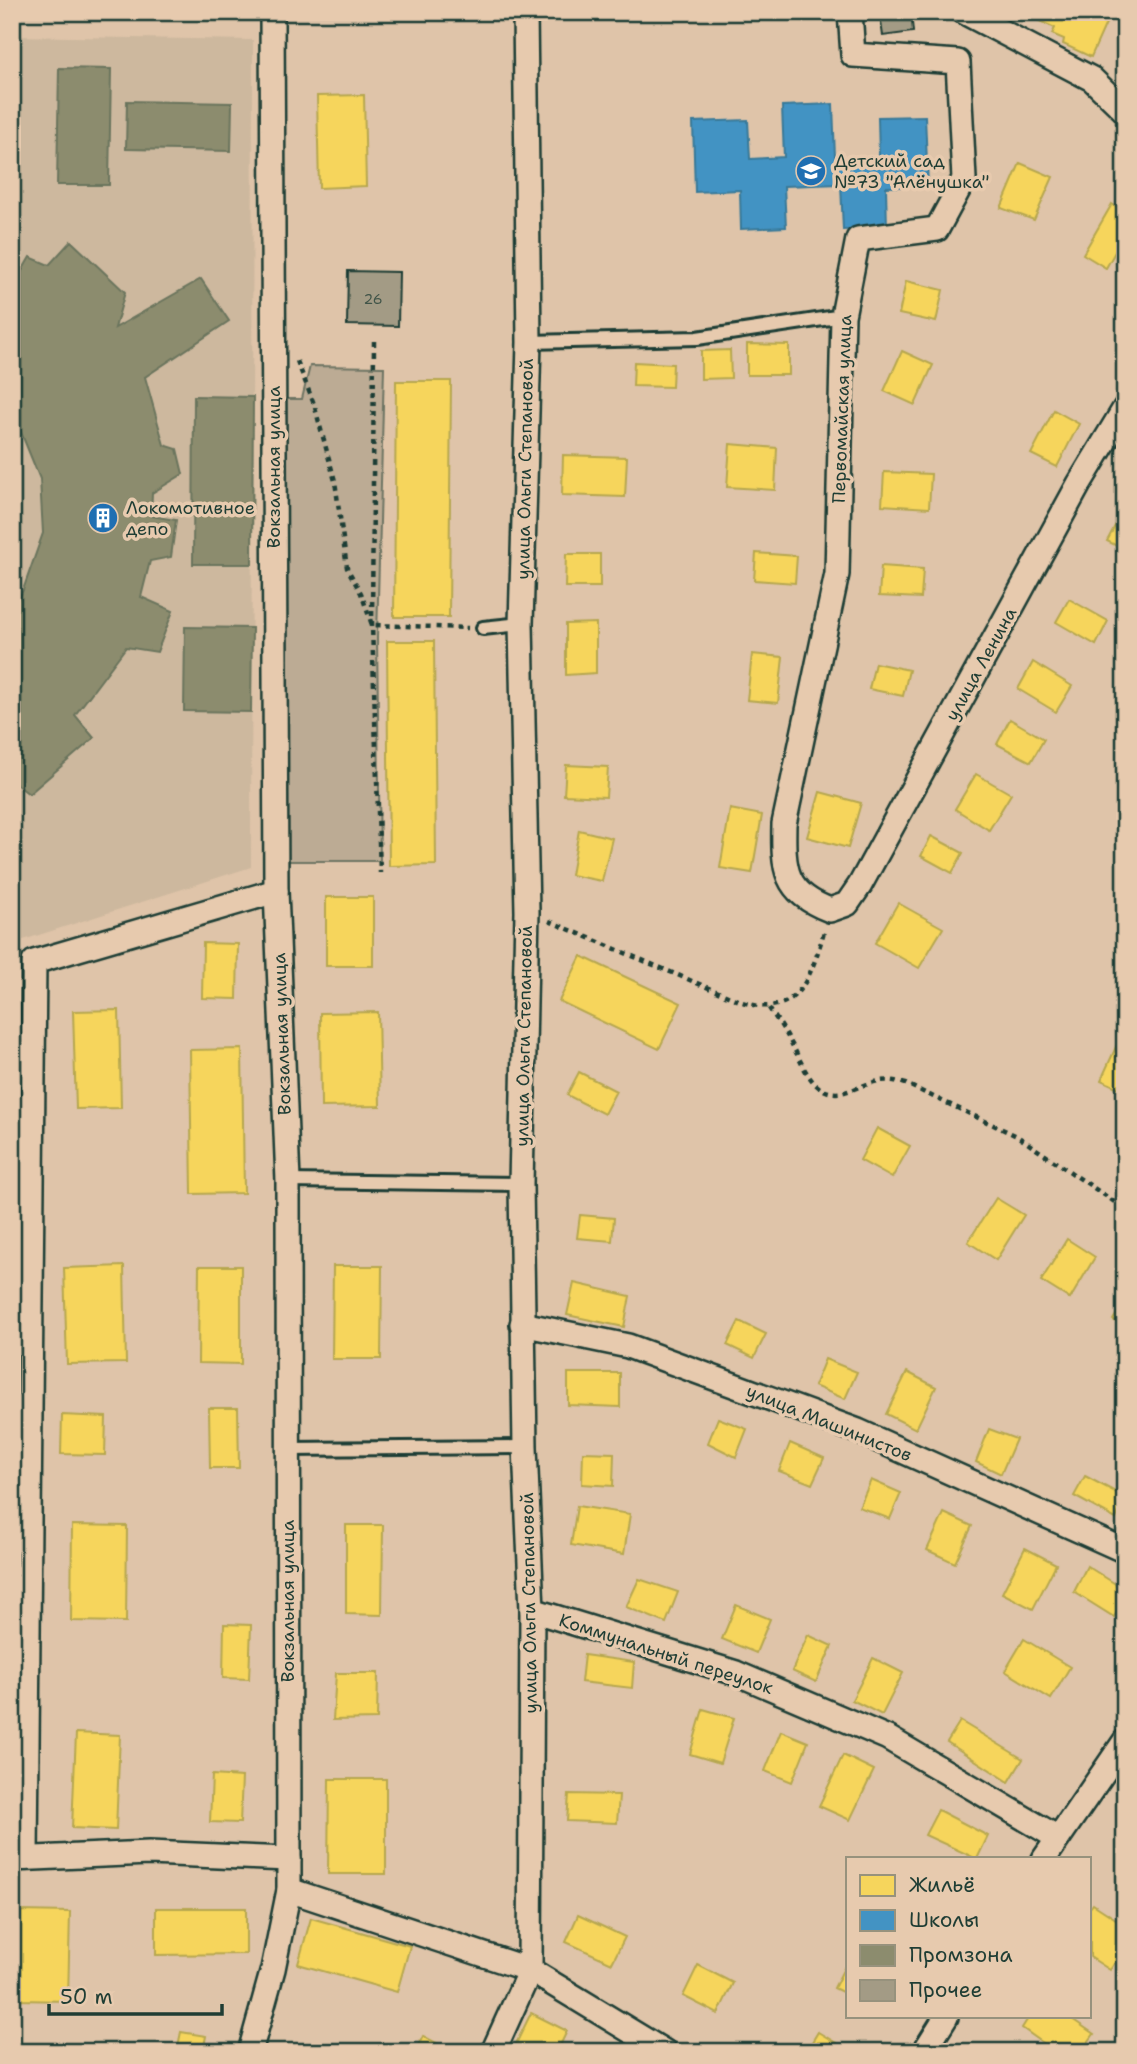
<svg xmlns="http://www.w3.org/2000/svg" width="1137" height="2064" font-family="'Shantell Sans',sans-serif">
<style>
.built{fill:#cdb89e}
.green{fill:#bcab94;stroke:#6e7464;stroke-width:2}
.homes{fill:#f6d55c;stroke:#b6a750;stroke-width:2}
.schools{fill:#4393c3;stroke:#387998;stroke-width:2}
.industry{fill:#8c8c6e;stroke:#6b745d;stroke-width:2}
.building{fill:#a39b85;stroke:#1f3d34;stroke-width:2}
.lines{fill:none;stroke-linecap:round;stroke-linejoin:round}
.service-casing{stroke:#1f3d34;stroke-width:18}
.minor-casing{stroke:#1f3d34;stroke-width:28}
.path{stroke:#1f3d34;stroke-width:4.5;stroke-dasharray:5 5;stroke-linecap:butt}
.service{stroke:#e7caae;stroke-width:12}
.minor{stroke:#e7caae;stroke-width:23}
.labels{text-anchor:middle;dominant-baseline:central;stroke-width:7;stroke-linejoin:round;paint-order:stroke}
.number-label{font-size:14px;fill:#405448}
.poi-label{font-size:18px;fill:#1f3d34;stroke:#e7caae;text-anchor:start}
.street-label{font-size:18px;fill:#1f3d34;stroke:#e7caae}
</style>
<rect width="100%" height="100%" fill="#dfc4a9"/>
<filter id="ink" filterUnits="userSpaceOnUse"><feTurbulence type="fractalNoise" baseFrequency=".0143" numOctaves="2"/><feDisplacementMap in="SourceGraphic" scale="14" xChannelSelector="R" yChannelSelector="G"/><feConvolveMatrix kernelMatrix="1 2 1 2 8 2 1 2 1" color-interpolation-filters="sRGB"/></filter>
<g filter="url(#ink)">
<polygon class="built" points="12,36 253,40 251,867 14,943 18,1128 12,1494"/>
<polygon class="green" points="310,366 384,367 377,638 380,861 285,861 284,399 302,399"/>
<g class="homes">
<polygon points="1020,12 1111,12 1091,57 1063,44 1064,39 1052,34 1055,28"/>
<polygon points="364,95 366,186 319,188 317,96"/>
<polygon points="1020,163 1053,177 1034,220 1001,208"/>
<polygon points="1112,204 1125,212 1125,234 1106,268 1083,254"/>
<polygon points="906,281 943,290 936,322 899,314"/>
<polygon points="747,344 789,345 789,375 747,375"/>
<polygon points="730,350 731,378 701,379 701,351"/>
<polygon points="902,351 933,365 915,405 884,391"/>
<polygon points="634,362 673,364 672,387 633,386"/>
<polygon points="396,381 451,381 449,617 394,617"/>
<polygon points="1054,410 1079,424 1057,467 1031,454"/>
<polygon points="730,444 777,448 775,490 727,487"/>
<polygon points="563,455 627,457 625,497 562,495"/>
<polygon points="884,472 931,474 929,508 882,505"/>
<polygon points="1124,509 1125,510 1125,550 1107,541"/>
<polygon points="756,553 797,556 795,583 754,580"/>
<polygon points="566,554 600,554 600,587 565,587"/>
<polygon points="881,566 923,569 921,598 879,596"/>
<polygon points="1069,599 1108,621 1096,645 1056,622"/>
<polygon points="596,623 596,673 566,675 566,624"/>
<polygon points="387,641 434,641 436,865 389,866"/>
<polygon points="752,654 783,657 778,703 747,700"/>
<polygon points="1033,662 1072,686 1056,712 1018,689"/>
<polygon points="875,663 909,670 903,696 869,689"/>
<polygon points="1010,719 1044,739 1031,762 997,744"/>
<polygon points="566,765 608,767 606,797 564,795"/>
<polygon points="976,774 1011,794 989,830 955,809"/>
<polygon points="820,792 861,803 848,848 807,837"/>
<polygon points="730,809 762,815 752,873 720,868"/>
<polygon points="579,830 612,838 602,881 571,875"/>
<polygon points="931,836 963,853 952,873 921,856"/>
<rect x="326" y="897" width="47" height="69"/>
<polygon points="898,903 943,928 919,968 875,943"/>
<polygon points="203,943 238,944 237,999 202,998"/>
<polygon points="581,956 681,1003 659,1049 559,1001"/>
<polygon points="119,1010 121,1108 76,1109 73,1011"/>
<polygon points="378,1012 380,1106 321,1107 320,1013"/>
<polygon points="1121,1036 1125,1037 1125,1091 1101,1080"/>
<polygon points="242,1049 244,1193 192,1194 190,1050"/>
<polygon points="579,1072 616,1091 604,1114 567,1095"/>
<polygon points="877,1128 910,1146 892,1178 860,1160"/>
<polygon points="996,1198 1024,1215 996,1260 968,1242"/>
<polygon points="580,1215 614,1218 612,1241 577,1238"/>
<polygon points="1067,1239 1095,1257 1070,1299 1041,1281"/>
<polygon points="124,1266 126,1363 67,1364 64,1268"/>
<polygon points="199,1266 241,1266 241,1364 198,1363"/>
<polygon points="333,1266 382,1266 381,1359 332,1359"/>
<polygon points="574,1283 630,1296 624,1327 567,1315"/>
<polygon points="1125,1301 1125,1327 1113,1320"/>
<polygon points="739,1321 766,1334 754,1358 727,1345"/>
<polygon points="825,1359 857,1372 845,1399 814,1386"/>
<polygon points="907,1372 936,1387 916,1429 886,1414"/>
<polygon points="568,1373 620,1373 620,1407 568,1405"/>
<polygon points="209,1408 238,1408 239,1468 210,1468"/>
<polygon points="62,1415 106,1417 105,1455 61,1454"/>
<polygon points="718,1418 747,1429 736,1457 708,1443"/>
<polygon points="989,1429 1016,1439 1001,1474 976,1462"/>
<polygon points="790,1443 824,1458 812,1484 779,1471"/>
<polygon points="583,1452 614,1453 613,1486 582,1484"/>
<polygon points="1085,1476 1125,1497 1116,1519 1074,1496"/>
<polygon points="871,1480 901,1493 890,1519 859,1507"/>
<polygon points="577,1506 630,1514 624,1554 571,1545"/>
<polygon points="944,1513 972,1526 955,1563 927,1550"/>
<polygon points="72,1525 127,1526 126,1622 71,1621"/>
<polygon points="346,1525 383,1525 382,1615 346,1614"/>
<polygon points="1025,1548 1056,1564 1033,1609 1002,1593"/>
<polygon points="1087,1566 1125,1590 1125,1599 1114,1617 1074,1592"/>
<polygon points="639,1579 678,1592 666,1623 626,1607"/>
<polygon points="736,1605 770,1619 756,1653 722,1639"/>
<polygon points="224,1624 251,1625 249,1679 223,1678"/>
<polygon points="808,1635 832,1646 816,1682 792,1671"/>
<polygon points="1024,1639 1070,1667 1051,1699 1005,1671"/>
<polygon points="584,1655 634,1662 632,1688 581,1682"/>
<polygon points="873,1658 903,1673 882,1715 852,1700"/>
<polygon points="336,1673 378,1673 377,1719 333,1720"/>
<polygon points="703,1709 734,1718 720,1763 690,1754"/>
<polygon points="960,1721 1023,1759 1009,1782 947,1742"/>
<polygon points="781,1731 808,1742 792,1782 765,1771"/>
<polygon points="76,1733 120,1735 116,1830 72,1828"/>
<polygon points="843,1755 874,1770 850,1820 819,1806"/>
<polygon points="212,1775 242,1777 240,1823 210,1822"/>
<polygon points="329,1779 386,1779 386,1874 328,1874"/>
<polygon points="569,1794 619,1795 617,1823 567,1821"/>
<polygon points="938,1810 988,1836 977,1859 925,1835"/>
<polygon points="1093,1904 1125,1925 1125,1948 1110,1970 1090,1957 1090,1908"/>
<polygon points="156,1908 246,1908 246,1954 156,1955"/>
<polygon points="20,1911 70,1912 68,2001 18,2000"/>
<polygon points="578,1915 625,1937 612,1963 566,1942"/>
<polygon points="311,1918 410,1946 397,1992 298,1964"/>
<polygon points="848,1960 848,1995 834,1988"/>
<polygon points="698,1965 733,1983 718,2014 683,1996"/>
<polygon points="531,2013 567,2031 557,2052 512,2052"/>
<polygon points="1029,2017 1069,2017 1094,2034 1081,2052 1056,2052 1022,2028"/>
<polygon points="181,2032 206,2036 203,2052 177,2051"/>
<polygon points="818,2032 851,2052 806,2052"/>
<polygon points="423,2036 453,2052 415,2052"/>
</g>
<polygon class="schools" points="833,104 835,158 879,157 878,117 925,116 928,186 886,187 887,228 843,230 841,184 784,186 786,227 741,229 740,190 695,192 693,122 748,120 750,159 784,157 782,106"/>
<g class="industry">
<polygon points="59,68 111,69 109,185 57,185"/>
<polygon points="127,101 232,103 231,151 126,149"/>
<polygon points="71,241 125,292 115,328 201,279 229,321 145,377 164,445 177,449 183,474 152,493 151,516 176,520 171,557 150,561 141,597 173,611 157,652 126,647 75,715 94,738 29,794 12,781 12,611 23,590 43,533 40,479 12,410 12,288 30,257 49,265"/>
<polygon points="194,396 253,397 252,564 193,564"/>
<polygon points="185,627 252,628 251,712 184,711"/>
</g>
<g class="building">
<polygon points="911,12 913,32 883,36 880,15"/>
<polygon points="348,271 399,272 398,326 347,325"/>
</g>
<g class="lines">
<g class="service-casing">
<g id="service">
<polyline points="529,342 697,338 843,316"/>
<polyline points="483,628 521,624"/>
<polyline points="12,1108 33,1094"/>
<polyline points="288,1181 521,1184"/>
<polyline points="287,1449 525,1447"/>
</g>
</g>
<g class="minor-casing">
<g id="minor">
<path d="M850,12L853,55L958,62L964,179L937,229L858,239L843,316L837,574L784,824C783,869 784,893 830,910L847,904L860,885L1079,484L1125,408"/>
<polyline points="964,12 1092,79 1125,111"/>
<polyline points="522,1324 628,1346 858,1431 1125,1551"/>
<polyline points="532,1610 736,1673 888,1738 1058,1838"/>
<polyline points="26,1858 34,962 276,891"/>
<polyline points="12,1859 149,1853 289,1859"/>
<polyline points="1044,1859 1125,1741"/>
<polyline points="289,1890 530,1970 665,2052"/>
<polyline points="250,2052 273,1969 289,1890 288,1181 276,891 272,12"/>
<polyline points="493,2052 530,1970 532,1610 525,1447 521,1184 527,912 521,624 529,342 525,12"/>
<polyline points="924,2052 946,2017"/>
</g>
</g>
<g class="path">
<polyline points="374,341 372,625 380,873"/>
<polyline points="297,361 314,404 335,481 347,568 361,593 372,625 468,628"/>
<path d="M549,921L742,1002C800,1021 812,973 825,928"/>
<path d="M769,1008C776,1019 784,1029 790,1041C806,1069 814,1105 854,1089C875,1081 885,1077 906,1084L1017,1136L1125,1209"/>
</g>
<use href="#service" class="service"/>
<use href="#minor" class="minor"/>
</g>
</g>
<defs>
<g id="school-disc" transform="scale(1.575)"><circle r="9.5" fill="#1f6fb2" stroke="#e7caae"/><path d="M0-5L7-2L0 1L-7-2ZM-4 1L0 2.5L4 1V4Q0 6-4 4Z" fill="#fff"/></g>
<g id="building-disc" transform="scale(1.575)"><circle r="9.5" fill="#1f6fb2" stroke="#e7caae"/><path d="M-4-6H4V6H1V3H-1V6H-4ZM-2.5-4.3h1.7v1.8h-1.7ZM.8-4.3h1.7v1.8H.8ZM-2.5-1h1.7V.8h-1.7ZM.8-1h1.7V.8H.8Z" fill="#fff"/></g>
</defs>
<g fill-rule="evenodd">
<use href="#school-disc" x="811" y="171"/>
<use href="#building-disc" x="103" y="518"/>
</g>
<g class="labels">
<g class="number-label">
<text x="373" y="299">26</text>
</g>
<g class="poi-label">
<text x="834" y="161">Детский сад<tspan x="834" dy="21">№73 "Алёнушка"</tspan></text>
<text x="126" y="508">Локомотивное<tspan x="126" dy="21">депо</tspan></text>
</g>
<g class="street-label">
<text transform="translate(842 409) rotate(-88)">Первомайская улица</text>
<text transform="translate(274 467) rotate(-90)">Вокзальная улица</text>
<text transform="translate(525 469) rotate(-89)">улица Ольги Степановой</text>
<text transform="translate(981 664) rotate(-61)">улица Ленина</text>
<text transform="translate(282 1034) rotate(-92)">Вокзальная улица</text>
<text transform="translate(524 1036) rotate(-89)">улица Ольги Степановой</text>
<text transform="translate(829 1423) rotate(22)">улица Машинистов</text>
<text transform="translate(288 1601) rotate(-90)">Вокзальная улица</text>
<text transform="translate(529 1603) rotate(-91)">улица Ольги Степановой</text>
<text transform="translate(666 1654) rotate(18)">Коммунальный переулок</text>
</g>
</g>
<rect width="1137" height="2064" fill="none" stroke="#e7caae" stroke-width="42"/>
<rect x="21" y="21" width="1095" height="2022" fill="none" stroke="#1f3d34" stroke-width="2.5" filter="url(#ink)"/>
<rect x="846" y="1857" width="245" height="161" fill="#e7caae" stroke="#97927d" stroke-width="2"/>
<rect x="860" y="1875" width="35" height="21" fill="#f6d55c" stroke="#97927d" stroke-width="2"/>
<text x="909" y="1892" font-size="21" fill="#1f3d34">Жильё</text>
<rect x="860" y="1910" width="35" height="21" fill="#4393c3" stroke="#97927d" stroke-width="2"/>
<text x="909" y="1927" font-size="21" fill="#1f3d34">Школы</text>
<rect x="860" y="1945" width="35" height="21" fill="#8c8c6e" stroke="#97927d" stroke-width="2"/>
<text x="909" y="1962" font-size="21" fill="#1f3d34">Промзона</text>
<rect x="860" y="1980" width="35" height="21" fill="#a39b85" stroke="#97927d" stroke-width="2"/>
<text x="909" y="1997" font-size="21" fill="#1f3d34">Прочее</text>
<path d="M49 2004v10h173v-10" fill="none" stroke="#1f3d34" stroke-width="3.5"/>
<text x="60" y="2004" font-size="21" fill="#1f3d34" stroke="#e7caae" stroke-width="5" paint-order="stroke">50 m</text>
</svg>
